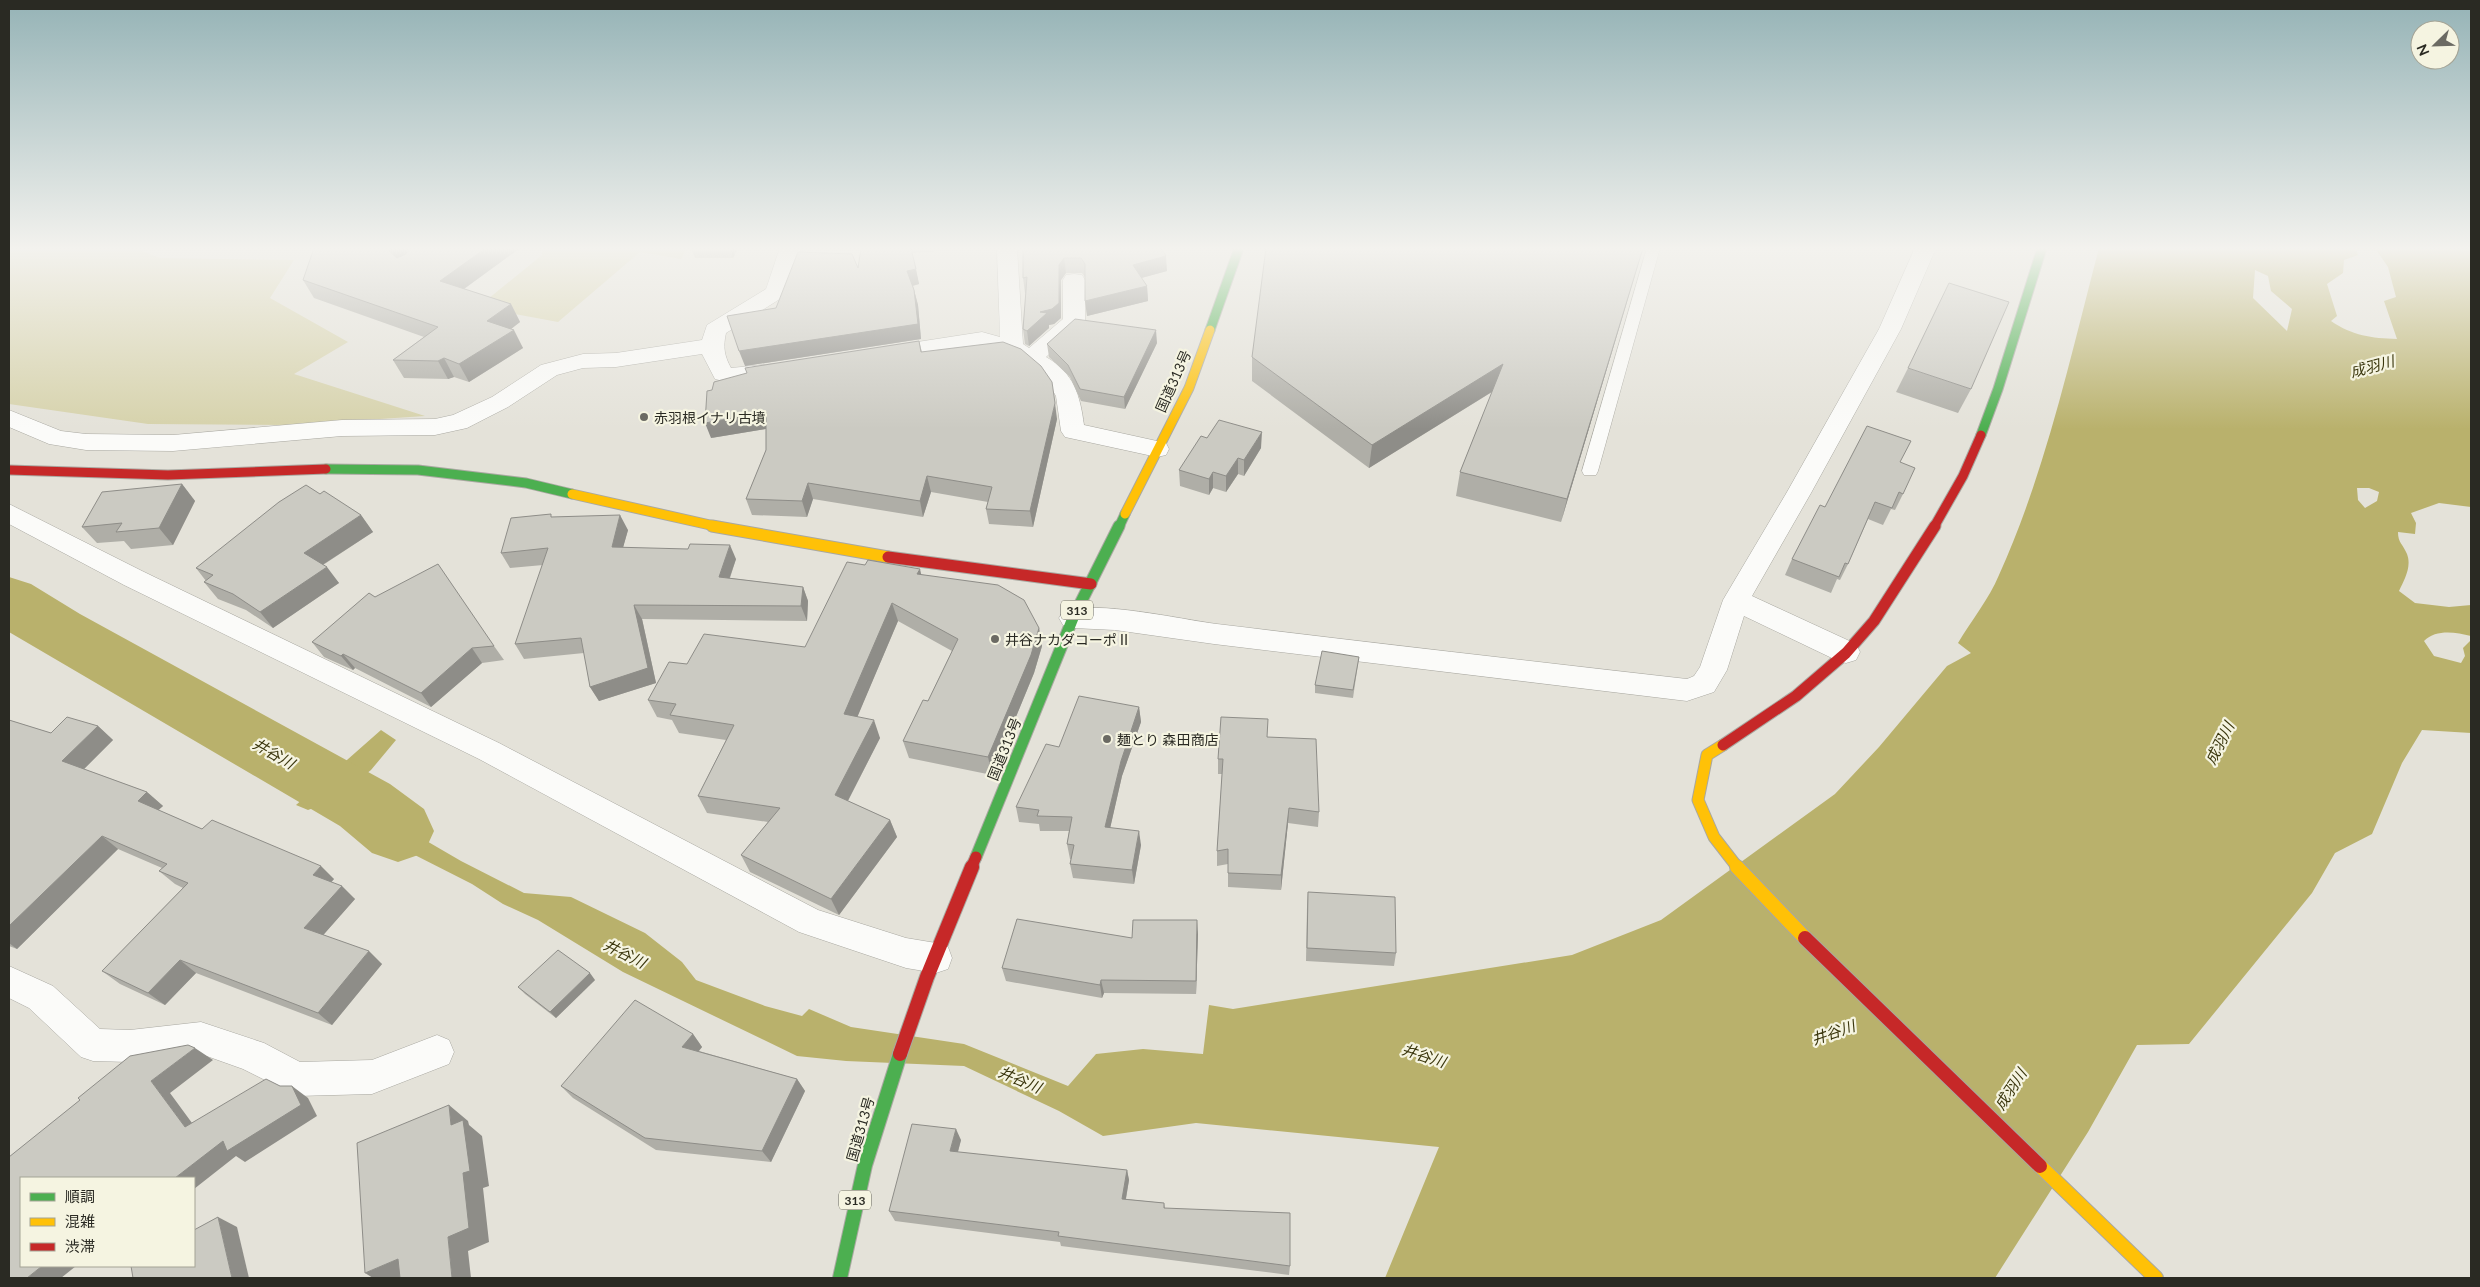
<svg xmlns="http://www.w3.org/2000/svg" width="2480" height="1287" font-family="Lato,'Noto Sans JP',sans-serif">
<style>
.green{fill:#d6d2ab}
.water{fill:#b9b16c;fill-rule:evenodd}
.lines{fill:none;stroke-linecap:round;stroke-linejoin:round}
.river{fill:#b9b16c;fill-rule:evenodd}
.lane-casing{stroke:#a9a8a1;stroke-width:1}
.street-casing{stroke:#a9a8a1;stroke-width:1}
.fast-far2-casing{stroke:#a9a8a1;stroke-width:11}
.fast-far1-casing{stroke:#a9a8a1;stroke-width:13}
.fast-casing{stroke:#a9a8a1;stroke-width:16}
.slow-far2-casing{stroke:#a9a8a1;stroke-width:11}
.slow-far1-casing{stroke:#a9a8a1;stroke-width:13}
.slow-casing{stroke:#a9a8a1;stroke-width:16}
.jam-far2-casing{stroke:#a9a8a1;stroke-width:11}
.jam-far1-casing{stroke:#a9a8a1;stroke-width:13}
.jam-casing{stroke:#a9a8a1;stroke-width:16}
.lane{fill:#fbfbf9;fill-rule:evenodd}
.street{fill:#fbfbf9;fill-rule:evenodd}
.fast-far2{stroke:#4caf50;stroke-width:9}
.fast-far1{stroke:#4caf50;stroke-width:11}
.fast{stroke:#4caf50;stroke-width:14}
.slow-far2{stroke:#ffc107;stroke-width:9}
.slow-far1{stroke:#ffc107;stroke-width:11}
.slow{stroke:#ffc107;stroke-width:14}
.jam-far2{stroke:#c62828;stroke-width:9}
.jam-far1{stroke:#c62828;stroke-width:11}
.jam{stroke:#c62828;stroke-width:14}
.wall{fill:#afaea7}
.shaded-wall{fill:#8e8d88}
.building{fill:#cbcac2;stroke:#8e8d88}
.poi-dot{fill:#6b6a63;stroke:#f5f4e1;stroke-width:2}
.labels{text-anchor:middle;dominant-baseline:central;stroke-width:4.5;stroke-linejoin:round;paint-order:stroke}
.shield{fill:#f5f4e1;stroke:#67675c;stroke-width:1}
.shield-label{font-size:12px;font-weight:bold;fill:#2a2a23}
.street-label{font-size:14px;fill:#2a2a23;stroke:#f5f4e1}
.poi-label{font-size:14px;fill:#2a2a23;stroke:#f5f4e1;text-anchor:start}
.water-label{font-size:15px;font-style:italic;fill:#3b370e;stroke:#f5f4e1}
</style>
<rect width="100%" height="100%" fill="#e4e2d9"/>
<g class="green">
<polygon points="9,248 134,248 160,258 294,260 270,298 348,342 294,374 425,416 290,425 148,424 9,404"/>
<polygon points="542,248 687,248 681,259 640,252 558,322 478,307 542,255"/>
</g>
<path class="water" d="M2099,248H2356L2358,255L2344,260L2343,273L2327,284L2337,316L2331,321C2353,336 2371,338 2397,339L2384,301L2396,297L2388,267L2375,248H2471V507L2439,503L2411,513L2416,523L2415,534L2398,532C2398,543 2403,544 2407,554C2412,567 2404,580 2399,591L2415,603L2449,607L2471,605V636C2455,632 2436,629 2424,641L2434,656L2461,663L2465,656L2463,648L2471,640V733L2422,730L2402,763L2372,834L2335,853L2312,893L2189,1044L2137,1045L2088,1132L1995,1278H1385L1439,1147L1196,1123L1103,1136L1059,1111L964,1066L846,1061L797,1056L623,972L538,920L503,904L472,884L403,849L332,801L308,810L296,805L381,730L396,740L371,770L351,786L363,788L406,829L461,861L524,893L571,897L645,933L682,962L696,980L765,1006L802,1016L809,1009L851,1027L964,1044L1068,1086L1096,1054L1143,1049L1203,1054L1209,1005L1233,1009L1572,955L1661,920L1835,794L1879,747L1947,666L1971,653L1958,643C1971,621 1989,599 1999,575C2046,471 2070,358 2099,248ZM2255,270L2268,276L2271,291L2292,309L2287,331L2253,298ZM2357,488H2369L2379,492L2377,501L2365,508L2358,500Z"/>
<g class="lines">
<polygon class="river" points="9,577 31,584 80,614 390,784 424,809 434,831 424,853 398,862 372,853 340,826 9,632"/>
<g class="lane-casing">
<polygon id="lane" points="1647,248 1660,248 1598,471 1596,475 1584,475 1582,471"/>
</g>
<g class="street-casing">
<g id="street">
<path d="M780,248H801L786,292L783,297L726,333C723,347 724,355 731,368L773,364L781,366L784,371L781,376C759,382 737,385 715,379L702,354L616,367L583,368L557,375L508,407L467,428L435,435L342,436L173,451L86,450L49,444L9,427V410L61,431L86,434L173,435L342,420L435,419L453,415L492,397L541,365L583,354L616,353L702,340L707,325L766,289Z"/>
<path d="M997,248H1017L1023,344L1029,348L1063,319V280L1066,275L1074,274L1082,275L1085,280V321L1046,357C1074,373 1080,395 1084,425L1166,443L1169,449L1166,455L1157,457L1065,437L1061,431L1056,396L1043,375L1004,352L982,346L885,361L877,359L874,354L877,349L885,347L982,332L1000,337Z"/>
<path d="M1915,248H1936L1901,329L1811,493L1752,596L1856,644L1860,652L1856,660L1846,663L1836,660L1744,616L1727,670L1714,692L1687,701L1214,644L1115,630L1073,628L1063,625L1059,618L1063,611C1097,600 1179,619 1217,624C1373,643 1530,661 1687,679L1694,676L1700,667L1723,600L1787,492L1879,329Z"/>
<polygon points="9,504 142,571 499,743 818,910 906,938 936,943 948,947 952,958 948,969 936,973 906,968 799,932 479,759 124,585 9,524"/>
<polygon points="9,966 53,986 100,1029 130,1030 201,1022 264,1043 300,1062 372,1060 437,1035 449,1040 454,1052 449,1064 372,1094 297,1096 243,1069 201,1054 130,1062 93,1061 81,1057 29,1008 9,998"/>
</g>
</g>
<g class="fast-far2-casing">
<g id="fast-far2">
<polyline points="1210,330 1239,248"/>
<polyline points="1981,435 1998,389 2042,248"/>
<polyline points="326,469 418,470 526,483 572,494"/>
<polyline points="1119,527 1125,514"/>
</g>
</g>
<g class="fast-far1-casing">
<polyline id="fast-far1" points="976,857 1073,618 1119,526"/>
</g>
<g class="fast-casing">
<polyline id="fast" points="840,1278 865,1165 900,1054"/>
</g>
<g class="slow-far2-casing">
<g id="slow-far2">
<polyline points="572,494 719,527"/>
<polyline points="1125,514 1189,388 1210,330"/>
</g>
</g>
<g class="slow-far1-casing">
<g id="slow-far1">
<polyline points="712,526 888,557"/>
<polyline points="1723,745 1707,755 1698,800 1714,837 1738,868"/>
</g>
</g>
<g class="slow-casing">
<g id="slow">
<polyline points="1737,867 1805,938"/>
<polyline points="2040,1166 2156,1278"/>
</g>
</g>
<g class="jam-far2-casing">
<g id="jam-far2">
<polyline points="9,470 168,475 326,469"/>
<polyline points="1934,527 1963,476 1981,435"/>
</g>
</g>
<g class="jam-far1-casing">
<g id="jam-far1">
<polyline points="888,557 1091,584"/>
<polyline points="1723,745 1796,696 1846,653 1874,621 1935,526"/>
<polyline points="971,868 976,857"/>
</g>
</g>
<g class="jam-casing">
<g id="jam">
<polyline points="1805,938 2040,1166"/>
<polyline points="900,1054 927,977 972,867"/>
</g>
</g>
<use href="#lane" class="lane"/>
<use href="#street" class="street"/>
<use href="#fast-far2" class="fast-far2"/>
<use href="#fast-far1" class="fast-far1"/>
<use href="#fast" class="fast"/>
<use href="#slow-far2" class="slow-far2"/>
<use href="#slow-far1" class="slow-far1"/>
<use href="#slow" class="slow"/>
<use href="#jam-far2" class="jam-far2"/>
<use href="#jam-far1" class="jam-far1"/>
<use href="#jam" class="jam"/>
</g>
<g class="wall">
<polygon points="309,248 520,248 464,289 511,304 520,322 510,329 523,348 469,382 454,377 448,379 404,378 393,360 424,337 314,298 303,280 314,250"/>
<polygon points="691,248 738,248 733,258 695,258"/>
<polygon points="861,248 978,248 912,253 919,284 913,286 918,305 921,339 745,366 776,308 858,268"/>
<polygon points="1023,248 1167,271 1141,278 1147,286 1148,301 1087,316 1085,277 1082,273 1066,273 1061,280 1061,318 1054,324 1049,325 1049,328 1029,346 1025,344 1023,329 1026,293 1025,293 1023,278"/>
<polygon points="1643,248 1561,522 1456,496 1460,472 1492,392 1369,468 1252,381 1252,357"/>
<polygon points="919,341 922,352 1057,419 1033,527 989,524 986,509 988,502 931,492 923,517 813,499 807,517 752,515 746,499 766,450 766,429 711,438"/>
<polygon points="1157,343 1125,409 1081,401 1070,377 1049,357 1047,344"/>
<polygon points="1908,368 1971,389 1958,413 1896,392"/>
<polygon points="1207,438 1261,448 1244,476 1238,474 1226,492 1213,488 1209,495 1180,486 1179,470"/>
<polygon points="1900,462 1903,494 1895,510 1891,509 1883,525 1868,519 1848,564 1840,580 1837,579 1831,593 1785,575 1792,559 1825,507"/>
<polygon points="182,484 195,501 173,545 131,549 124,541 97,543 82,527"/>
<polygon points="320,494 361,515 373,532 323,565 339,583 273,628 246,610 218,599 204,582 206,581 196,568"/>
<polygon points="553,517 628,530 623,547 736,559 730,578 803,587 808,601 807,621 642,619 656,683 599,701 590,687 584,653 524,659 515,644 543,565 510,568 501,553"/>
<polygon points="865,565 921,575 1039,628 1042,646 1034,673 992,775 909,758 903,741 928,701 952,651 898,621 857,717 880,738 848,801 890,820 897,837 839,915 750,872 741,855 768,822 707,813 698,796 726,740 679,733 672,720 657,717 648,700 687,664 805,647"/>
<polygon points="375,597 494,646 504,660 482,663 431,707 355,668 353,670 324,657 312,642"/>
<polygon points="1359,657 1353,698 1315,693 1315,685"/>
<polygon points="1139,707 1141,722 1122,776 1110,828 1141,845 1134,884 1073,878 1070,864 1071,859 1070,859 1067,844 1069,831 1040,831 1039,824 1019,822 1016,807 1059,747"/>
<polygon points="9,720 51,733 98,726 113,740 84,769 147,792 163,806 158,810 202,829 334,879 331,882 355,899 323,935 382,964 332,1025 196,973 165,1005 120,984 102,971 183,888 175,884 159,871 162,868 118,849 17,949 9,946"/>
<polygon points="1268,737 1319,812 1318,827 1288,823 1281,890 1228,887 1228,864 1217,866 1217,851 1222,774 1218,774 1218,759"/>
<polygon points="1308,892 1396,953 1394,966 1306,961 1307,907"/>
<polygon points="1198,934 1196,994 1104,993 1102,998 1006,981 1002,968 1132,938"/>
<polygon points="595,980 556,1018 525,994 518,987"/>
<polygon points="693,1034 702,1047 699,1051 797,1079 805,1091 771,1162 656,1150 573,1098 561,1086"/>
<polygon points="961,1140 958,1152 1127,1170 1129,1180 1126,1199 1164,1203 1165,1208 1290,1266 1289,1275 1061,1246 1060,1242 895,1221 889,1211"/>
</g>
<g class="shaded-wall">
<polygon points="391,248 409,248 399,269 389,251"/>
<polygon points="486,248 520,248 450,299 440,281"/>
<polygon points="730,248 738,248 733,258"/>
<polygon points="1643,248 1561,522 1567,499"/>
<polygon points="1166,256 1167,271 1134,280 1133,265"/>
<polygon points="1064,258 1066,273 1061,280 1061,318 1054,324 1049,325 1049,328 1029,346 1027,331 1040,312 1059,265"/>
<polygon points="916,269 919,284 911,286 907,271"/>
<polygon points="1147,286 1148,301 1087,316 1085,301"/>
<polygon points="914,290 918,305 921,339 745,366 739,351"/>
<polygon points="511,304 520,322 497,340 487,321"/>
<polygon points="514,330 523,348 469,382 459,364"/>
<polygon points="1156,330 1157,343 1125,409 1124,397"/>
<polygon points="444,358 454,377 448,379 438,361"/>
<polygon points="1503,364 1498,388 1369,468 1372,445"/>
<polygon points="1055,403 1057,419 1033,527 1030,511"/>
<polygon points="766,412 771,428 711,438 705,423"/>
<polygon points="1262,432 1261,448 1244,476 1244,460"/>
<polygon points="1238,458 1238,474 1226,492 1226,476"/>
<polygon points="1213,472 1213,488 1209,495 1209,479"/>
<polygon points="927,476 931,492 923,517 920,501"/>
<polygon points="808,483 813,499 807,517 802,501"/>
<polygon points="182,484 195,501 173,545 159,528"/>
<polygon points="361,515 373,532 316,569 304,553"/>
<polygon points="620,515 628,530 619,562 612,547"/>
<polygon points="730,545 736,559 725,591 719,577"/>
<polygon points="327,567 339,583 273,628 260,612"/>
<polygon points="920,569 924,587 917,574"/>
<polygon points="803,587 808,601 807,621 801,606"/>
<polygon points="892,603 898,621 851,732 844,714"/>
<polygon points="634,605 642,619 656,683 599,701 590,687"/>
<polygon points="1039,628 1042,646 1034,673 992,775 988,757"/>
<polygon points="472,648 482,663 431,707 421,693"/>
<polygon points="343,654 355,668 353,670 341,656"/>
<polygon points="1139,707 1141,722 1122,776 1107,842 1105,827 1121,761"/>
<polygon points="874,720 880,738 842,812 835,795"/>
<polygon points="98,726 113,740 78,775 62,761"/>
<polygon points="147,792 163,806 153,815 138,801"/>
<polygon points="1289,808 1288,823 1281,890 1281,875"/>
<polygon points="890,820 897,837 839,915 831,899"/>
<polygon points="1139,831 1141,845 1134,884 1132,870"/>
<polygon points="102,836 118,849 17,949 9,943 9,926"/>
<polygon points="321,866 334,879 326,888 313,875"/>
<polygon points="342,886 355,899 318,941 304,928"/>
<polygon points="1197,920 1198,934 1196,994 1196,981"/>
<polygon points="369,951 382,964 332,1025 318,1013"/>
<polygon points="180,960 196,973 165,1005 148,993"/>
<polygon points="590,973 595,980 556,1018 550,1012"/>
<polygon points="1101,980 1104,993 1102,998 1100,985"/>
<polygon points="693,1034 702,1047 692,1059 682,1047"/>
<polygon points="195,1048 213,1060 170,1093 203,1138 185,1127 151,1081"/>
<polygon points="797,1079 805,1091 771,1162 762,1151"/>
<polygon points="292,1086 308,1098 317,1116 245,1162 236,1156 194,1189 194,1178 175,1178"/>
<polygon points="449,1105 468,1121 469,1125 482,1136 489,1186 483,1188 489,1242 468,1251 471,1278 452,1278 448,1237 463,1173 451,1125"/>
<polygon points="956,1129 961,1140 955,1162 950,1151"/>
<polygon points="1127,1170 1129,1180 1124,1209 1122,1199"/>
<polygon points="218,1217 237,1227 249,1278 232,1278"/>
<polygon points="398,1259 406,1278 373,1278 365,1273"/>
<polygon points="42,1266 76,1266 61,1278 27,1278"/>
</g>
<g class="building">
<polygon points="314,248 391,248 389,251 397,258 406,254 408,248 486,248 440,281 511,304 487,321 514,330 459,364 444,358 438,361 393,360 438,327 303,280"/>
<polygon points="861,248 911,248 916,269 907,271 914,290 918,324 739,351 727,316 776,308 798,252 852,254 858,268"/>
<polygon points="1023,248 1161,248 1166,256 1133,265 1147,286 1085,301 1085,264 1081,258 1064,258 1059,265 1059,303 1052,309 1040,312 1047,313 1027,331 1023,329 1027,277 1023,278"/>
<polygon points="1266,248 1643,248 1567,499 1460,472 1503,364 1372,445 1252,357"/>
<polygon points="1949,283 2009,302 1971,389 1908,368"/>
<polygon points="1075,319 1156,330 1124,397 1080,389 1068,365 1047,344"/>
<polygon points="919,341 921,352 1003,342 1021,349 1041,366 1052,382 1055,403 1030,511 986,509 992,487 927,476 920,501 808,483 802,501 746,499 766,450 766,412 705,423 707,391 712,390 714,382 747,373 745,368"/>
<polygon points="1219,420 1262,432 1244,460 1238,458 1226,476 1213,472 1209,479 1179,470 1201,436 1207,438"/>
<polygon points="1867,426 1911,441 1900,462 1915,468 1903,494 1899,492 1892,508 1875,502 1848,564 1845,563 1839,577 1792,559 1820,505 1825,507"/>
<polygon points="182,484 159,528 116,532 122,523 82,527 102,492"/>
<polygon points="306,485 320,494 324,491 361,515 304,553 327,567 260,612 233,594 204,582 213,575 196,568 279,502"/>
<polygon points="551,514 551,517 620,515 612,547 688,549 690,544 730,545 719,577 803,587 801,606 634,605 648,668 590,687 581,638 515,644 548,548 501,553 511,518"/>
<polygon points="868,560 920,569 917,574 998,585 1024,600 1039,628 1031,655 988,757 903,741 923,700 928,701 958,639 892,603 844,714 874,720 835,795 890,820 831,899 741,855 780,808 698,796 734,725 670,715 676,704 648,700 669,662 687,664 704,634 805,647 847,562 865,565"/>
<polygon points="438,564 494,646 472,648 421,693 343,654 341,656 312,642 369,593 375,597"/>
<polygon points="1322,651 1359,657 1353,690 1315,685"/>
<polygon points="1079,696 1139,707 1121,761 1105,827 1139,831 1132,870 1070,864 1074,845 1067,844 1072,817 1037,816 1039,810 1016,807 1046,744 1059,747"/>
<polygon points="67,717 98,726 62,761 147,792 138,801 202,829 212,820 321,866 313,875 342,886 304,928 369,951 318,1013 180,960 148,993 102,971 188,883 159,871 167,864 102,836 9,926 9,720 51,733"/>
<polygon points="1221,717 1268,719 1267,737 1316,739 1319,812 1289,808 1281,875 1228,873 1228,849 1217,851 1223,759 1218,759"/>
<polygon points="1308,892 1395,897 1396,953 1307,948"/>
<polygon points="1017,919 1132,938 1133,920 1197,920 1196,981 1101,980 1100,985 1002,968"/>
<polygon points="558,950 590,973 550,1012 518,987"/>
<polygon points="635,1000 693,1034 682,1047 797,1079 762,1151 645,1138 561,1086"/>
<polygon points="188,1045 195,1048 151,1081 185,1127 266,1079 280,1086 292,1086 301,1105 227,1151 223,1141 175,1178 21,1178 21,1266 42,1266 27,1278 9,1278 9,1157 80,1100 78,1098 130,1056"/>
<polygon points="449,1105 451,1125 463,1120 470,1171 463,1173 469,1228 448,1237 452,1278 400,1278 398,1259 365,1273 357,1143"/>
<polygon points="912,1124 956,1129 950,1151 1127,1170 1122,1199 1164,1203 1164,1208 1290,1213 1290,1266 1058,1236 1059,1232 889,1211"/>
<polygon points="218,1217 232,1278 133,1278 131,1266 194,1266 194,1230"/>
</g>
<linearGradient id="sky" x2="0" y2="1"><stop stop-color="#95b3b6"/><stop offset="0.58" stop-color="#f3f2ee"/><stop offset="1" stop-color="#f3f2ee" stop-opacity="0"/></linearGradient>
<rect width="2480" height="429" fill="url(#sky)"/>
<g class="poi-dot">
<circle cx="644" cy="417" r="5"/>
<circle cx="995" cy="639" r="5"/>
<circle cx="1107" cy="739" r="5"/>
</g>
<g class="labels">
<g class="shield">
<rect x="1061" y="600.5" width="32" height="19" rx="4"/>
<rect x="839" y="1190.5" width="32" height="19" rx="4"/>
</g>
<g class="shield-label">
<text x="1077" y="610">313</text>
<text x="855" y="1200">313</text>
</g>
<g class="street-label">
<text transform="translate(1173 381) rotate(-66)">国道313号</text>
<text transform="translate(1004 749) rotate(-68)">国道313号</text>
<text transform="translate(860 1129) rotate(-74)">国道313号</text>
</g>
<g class="poi-label">
<text x="654" y="417">赤羽根イナリ古墳</text>
<text x="1005" y="639">井谷ナカダコーポⅡ</text>
<text x="1117" y="739">麺とり 森田商店</text>
</g>
<g class="water-label">
<text transform="translate(2372 366) rotate(-15)">成羽川</text>
<text transform="translate(2219 743) rotate(-63)">成羽川</text>
<text transform="translate(274 753) rotate(30)">井谷川</text>
<text transform="translate(625 953) rotate(27)">井谷川</text>
<text transform="translate(1833 1032) rotate(-19)">井谷川</text>
<text transform="translate(1424 1055) rotate(18)">井谷川</text>
<text transform="translate(1020 1079) rotate(23)">井谷川</text>
<text transform="translate(2010 1089) rotate(-57)">成羽川</text>
</g>
</g>
<rect width="2480" height="1287" fill="none" stroke="#2a2a23" stroke-width="20"/>
<rect x="20" y="1177" width="175" height="90" fill="#f5f4e1" stroke="#a4a395"/>
<rect x="30" y="1193" width="25" height="8" fill="#4caf50" stroke="#a4a395"/>
<text x="65" y="1202" font-size="15" fill="#2a2a23">順調</text>
<rect x="30" y="1218" width="25" height="8" fill="#ffc107" stroke="#a4a395"/>
<text x="65" y="1227" font-size="15" fill="#2a2a23">混雑</text>
<rect x="30" y="1243" width="25" height="8" fill="#c62828" stroke="#a4a395"/>
<text x="65" y="1252" font-size="15" fill="#2a2a23">渋滞</text>
<g transform="translate(2435 45) rotate(247)"><circle r="24" fill="#f5f4e1" stroke="#a4a395"/>
<path d="M0-4L9 19L0 12L-9 19Z" fill="#6b6a63"/>
<text y="-8" font-size="14" font-weight="bold" text-anchor="middle" fill="#2a2a23">N</text>
</g>
</svg>
